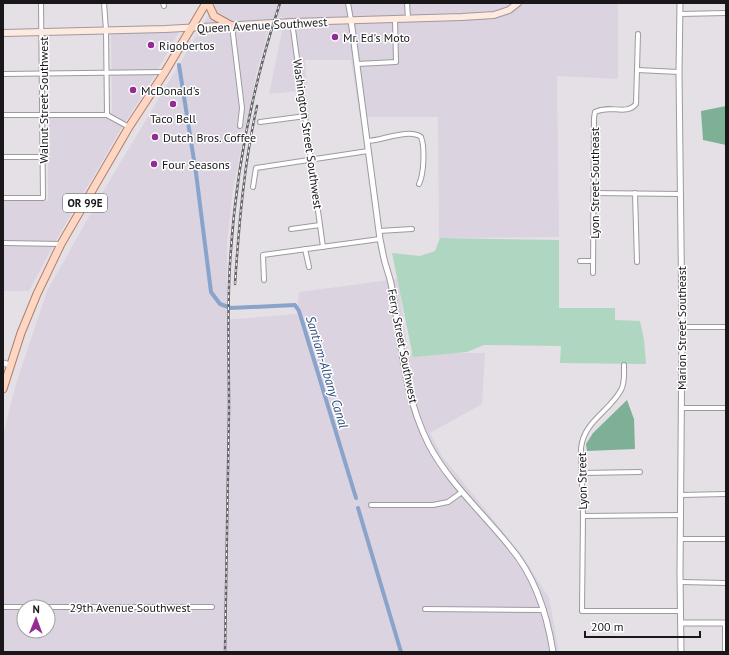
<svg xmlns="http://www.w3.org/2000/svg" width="729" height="655" font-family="'PT Sans',sans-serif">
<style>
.built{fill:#dbd3e0;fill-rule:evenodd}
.green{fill:#afd6c1}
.forest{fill:#7eb096}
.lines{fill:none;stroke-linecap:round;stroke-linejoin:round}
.canal{stroke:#89a3ca;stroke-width:4}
.minor-casing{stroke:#9e9aa0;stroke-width:6}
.tertiary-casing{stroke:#9e9aa0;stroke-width:7}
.secondary-casing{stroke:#9e9aa0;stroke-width:8}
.primary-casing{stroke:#ae816d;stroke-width:9}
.minor{stroke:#fff;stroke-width:4}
.tertiary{stroke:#fff;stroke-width:5}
.secondary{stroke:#ffeae0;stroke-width:6}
.primary{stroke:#fed6c2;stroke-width:7}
.rail-casing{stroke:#666468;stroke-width:2.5}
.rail{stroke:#fff;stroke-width:1;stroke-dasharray:3;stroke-linecap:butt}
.poi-dot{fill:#922d93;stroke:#fff;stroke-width:1.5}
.labels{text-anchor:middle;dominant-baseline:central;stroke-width:3;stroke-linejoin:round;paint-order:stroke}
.shield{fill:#fff;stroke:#5e5d5f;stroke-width:1}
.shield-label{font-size:11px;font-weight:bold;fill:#19171a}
.street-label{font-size:12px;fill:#19171a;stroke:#fff}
.poi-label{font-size:12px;fill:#19171a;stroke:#fff;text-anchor:start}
.water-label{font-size:13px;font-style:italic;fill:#2f4f83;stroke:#fff}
</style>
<rect width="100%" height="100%" fill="#e4e0e6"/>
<g class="built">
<path d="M216,3H618V79L557,76L559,237L439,238L438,117H360L351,60H305L307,90L269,94L285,17L272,18L257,70L233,189L227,243V319H236L297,314L299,292L398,279L408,353H485L482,404L430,433L442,456L522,555L549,598L559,652H3V435L16,384L47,291L104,190ZM24,607H48V631H24Z"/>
<polygon points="179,32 153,78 121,129 59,235 29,291 3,291 3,201 48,201 48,116 106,116 112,111 111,33"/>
</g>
<polygon class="green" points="440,238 559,240 559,308 615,308 615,320 640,321 644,340 646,364 560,363 561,346 484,345 467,352 413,357 392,253 420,256 435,251"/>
<g class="forest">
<polygon points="726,106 726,145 703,140 701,111"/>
<polygon points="627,400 634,419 635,449 587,451 586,444 593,433"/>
</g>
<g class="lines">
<g class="canal">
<polyline points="179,65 196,173 211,292 220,304 231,308 295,305 299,311 356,498"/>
<polyline points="358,508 401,652"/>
</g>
<g class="minor-casing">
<g id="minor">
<polyline points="104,3 106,30 107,115"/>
<polyline points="163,3 164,6"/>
<polyline points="348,3 351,20"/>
<polyline points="407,3 408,18"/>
<polyline points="680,14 726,13"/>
<polyline points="292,22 323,247"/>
<polyline points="232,26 242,108 240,126"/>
<polyline points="357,64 396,62 395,18"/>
<polyline points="637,70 679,72"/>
<polyline points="3,74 165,72"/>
<polyline points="3,115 107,115 129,127"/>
<polyline points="260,122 306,116"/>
<path d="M367,141C381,141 409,128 421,137C425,147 424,174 419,184"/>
<polyline points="3,157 43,157"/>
<polyline points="253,187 256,168 368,151"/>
<polyline points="594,193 680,194"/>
<polyline points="635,193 637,262"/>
<polyline points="3,198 43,198 41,3"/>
<polyline points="291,229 320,225"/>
<polyline points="379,231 412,229"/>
<polyline points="3,243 61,244"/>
<polyline points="305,249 309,267"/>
<polyline points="580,261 593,261"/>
<path d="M593,273L594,118L595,112C610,104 626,116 636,104L638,34"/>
<polyline points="264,280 263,255 380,239"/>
<polyline points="682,327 726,327"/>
<path d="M624,365C624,373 625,383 621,390C609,412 584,421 581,448L583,516L582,611H681"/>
<polyline points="681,408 726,408"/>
<polyline points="582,473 640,472"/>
<polyline points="681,495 726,494"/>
<polyline points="371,505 433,505 448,502 462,492"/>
<polyline points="583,516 681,515"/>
<polyline points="681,539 726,539"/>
<polyline points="681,582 726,583"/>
<polyline points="3,607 24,607"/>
<polyline points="48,607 212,607"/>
<polyline points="425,609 544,610"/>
<polyline points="725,652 725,623"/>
</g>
</g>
<g class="tertiary-casing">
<g id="tertiary">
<polyline points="680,3 679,72 682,327 680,572 681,652"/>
<path d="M351,20L380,239C382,248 383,257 386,266C388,273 391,281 392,289C401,342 404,396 429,445C449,483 483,513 510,547C535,576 547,614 553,652"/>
<polyline points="3,363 10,365"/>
<polyline points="682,623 726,623"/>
</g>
</g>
<g class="secondary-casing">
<polyline id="secondary" points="3,33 165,29 292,22 462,17 494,15 509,10 518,3"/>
</g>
<g class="primary-casing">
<g id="primary">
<polyline points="208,3 214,16 232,26"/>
<polyline points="3,389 21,333 37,294 61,244 129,127 165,72 206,3"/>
</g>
</g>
<use href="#minor" class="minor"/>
<use href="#tertiary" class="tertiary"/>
<use href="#secondary" class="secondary"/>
<use href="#primary" class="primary"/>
<g class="rail-casing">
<g id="rail">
<path d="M235,284C239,224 244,164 257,106"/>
<path d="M225,652C226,571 228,490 229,409C229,360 227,312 230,264C235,175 252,87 280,3"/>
</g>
</g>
<use href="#rail" class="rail"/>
</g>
<g class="poi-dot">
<circle cx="335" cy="37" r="4"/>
<circle cx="151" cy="45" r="4"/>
<circle cx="133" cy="90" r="4"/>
<circle cx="173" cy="104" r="4"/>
<circle cx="155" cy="137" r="4"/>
<circle cx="154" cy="164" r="4"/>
</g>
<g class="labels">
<rect class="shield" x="63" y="194" width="44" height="18" rx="3"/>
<g class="shield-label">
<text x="85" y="203">OR 99E</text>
</g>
<g class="street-label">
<text transform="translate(262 25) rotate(-3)">Queen Avenue Southwest</text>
<text transform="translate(43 100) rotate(-90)">Walnut Street Southwest</text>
<text transform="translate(308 134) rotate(82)">Washington Street Southwest</text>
<text transform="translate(594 183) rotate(-90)">Lyon Street Southeast</text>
<text transform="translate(681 328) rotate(-90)">Marion Street Southeast</text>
<text transform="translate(403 346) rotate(79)">Ferry Street Southwest</text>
<text transform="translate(582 481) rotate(-91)">Lyon Street</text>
<text x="130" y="607">29th Avenue Southwest</text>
</g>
<g class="poi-label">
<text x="343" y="37">Mr. Ed's Moto</text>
<text x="159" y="45">Rigobertos</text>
<text x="141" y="90">McDonald's</text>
<text x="173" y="118" text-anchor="middle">Taco Bell</text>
<text x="163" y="137">Dutch Bros. Coffee</text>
<text x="162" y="164">Four Seasons</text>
</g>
<g class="water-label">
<text transform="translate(327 372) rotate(73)">Santiam-Albany Canal</text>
</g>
</g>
<rect width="729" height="655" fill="none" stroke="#19171a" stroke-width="8"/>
<g transform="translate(36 619) rotate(1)"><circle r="19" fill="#ffffff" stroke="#a3a2a3"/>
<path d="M0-3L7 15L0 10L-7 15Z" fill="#922d93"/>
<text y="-6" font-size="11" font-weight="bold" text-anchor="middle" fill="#19171a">N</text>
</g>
<path d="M585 631v6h115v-6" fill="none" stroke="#19171a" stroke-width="2"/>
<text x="591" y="631" font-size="12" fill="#19171a" stroke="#ffffff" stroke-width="3" paint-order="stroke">200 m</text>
</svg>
